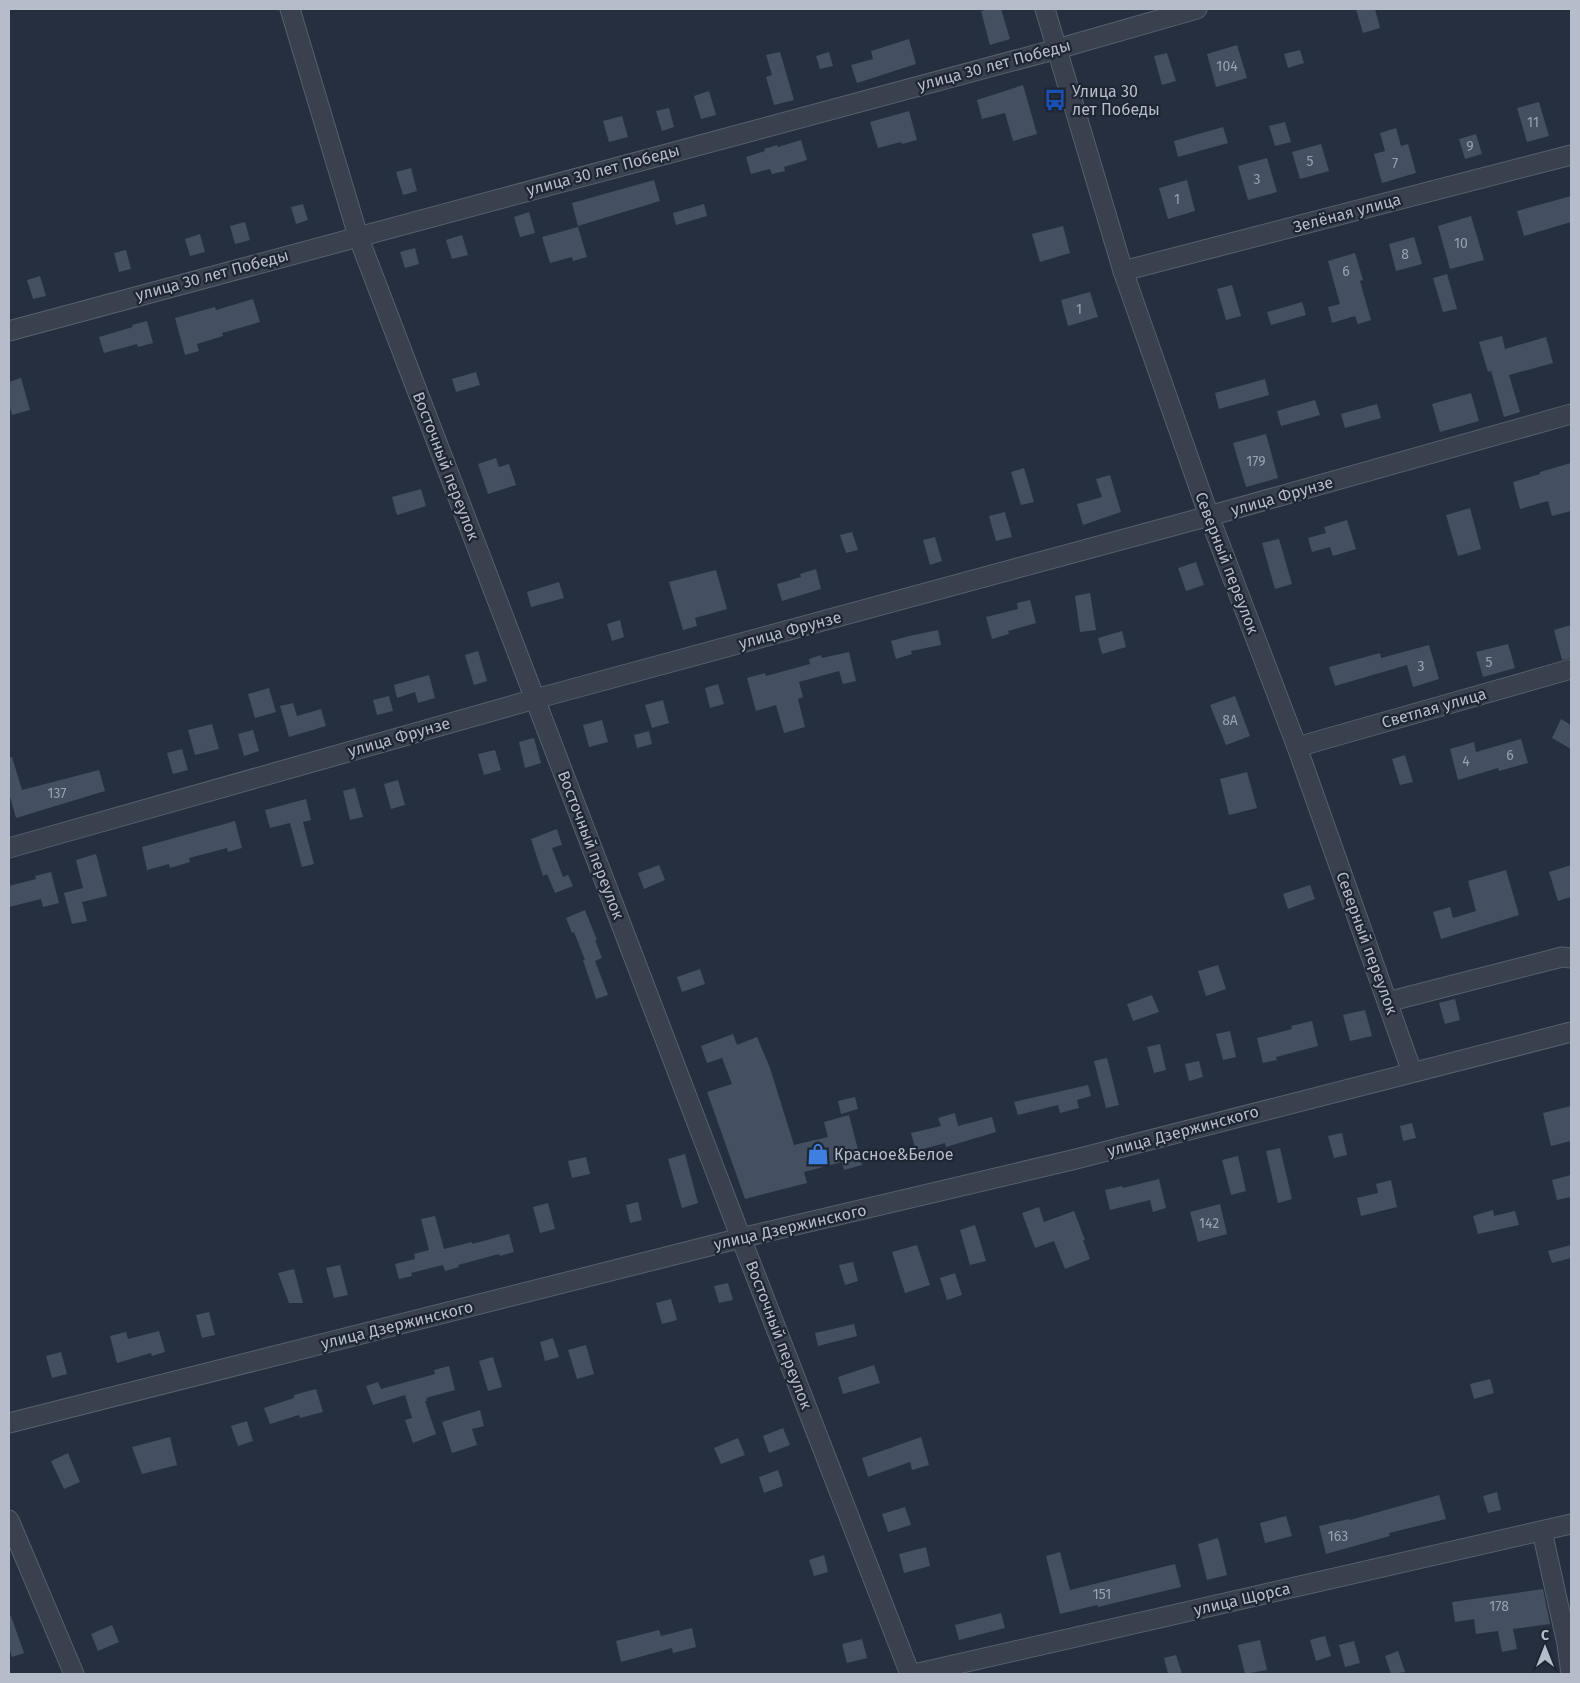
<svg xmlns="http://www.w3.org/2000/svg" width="1580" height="1683" font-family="'Fira Sans',sans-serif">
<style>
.building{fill:#444f61}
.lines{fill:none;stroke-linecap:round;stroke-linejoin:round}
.minor-casing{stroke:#575f6d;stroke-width:21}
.minor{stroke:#39414f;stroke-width:19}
.labels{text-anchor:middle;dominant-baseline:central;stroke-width:4.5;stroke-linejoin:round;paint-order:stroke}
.number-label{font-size:14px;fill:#99a1b0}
.street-label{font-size:16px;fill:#b5bcca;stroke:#1e2634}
.poi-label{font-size:16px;fill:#b5bcca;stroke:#1e2634;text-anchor:start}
</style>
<rect width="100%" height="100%" fill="#252f3f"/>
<g class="building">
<polygon points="989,9 1001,9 1010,39 990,45 981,11"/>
<polygon points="1356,9 1375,9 1380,28 1363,33"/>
<polygon points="909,39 916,64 857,83 851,65 873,59 871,51"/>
<polygon points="1237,45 1247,78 1216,87 1207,54"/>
<polygon points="1300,50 1304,63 1288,68 1284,54"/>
<polygon points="780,52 794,100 774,105 766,77 772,75 766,55"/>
<polygon points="829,52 833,66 820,69 816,56"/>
<polygon points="1167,53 1176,81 1162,85 1154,56"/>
<polygon points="1023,85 1037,134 1013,141 1005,113 982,119 977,100"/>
<polygon points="709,91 716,115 701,119 694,96"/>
<polygon points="1539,102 1549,136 1527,142 1517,108"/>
<polygon points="669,108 674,127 662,131 656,111"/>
<polygon points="909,111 917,140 902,144 901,142 878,148 870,122"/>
<polygon points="622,116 628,137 609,142 603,121"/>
<polygon points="1285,122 1291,142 1275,146 1269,126"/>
<polygon points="1223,127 1228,143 1178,157 1174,141"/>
<polygon points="1396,128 1401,146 1408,144 1416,173 1382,183 1374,154 1385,151 1380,133"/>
<polygon points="1476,134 1482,154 1465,159 1459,139"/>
<polygon points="801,140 807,160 784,167 785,171 772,174 770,169 751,174 746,157 765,151 764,149 777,145 778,147"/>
<polygon points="1321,144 1329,171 1300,179 1292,152"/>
<polygon points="1267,158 1277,192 1248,200 1238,166"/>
<polygon points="411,168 417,191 403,195 396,172"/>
<polygon points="654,180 660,201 578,226 572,203"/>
<polygon points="1187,180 1195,211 1168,219 1159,188"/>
<polygon points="1571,196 1571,222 1524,236 1517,211"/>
<polygon points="303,204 308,220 296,224 291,207"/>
<polygon points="704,204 707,216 676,225 673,213"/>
<polygon points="529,212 535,233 520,237 514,217"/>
<polygon points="1471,216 1484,260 1450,269 1438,226"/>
<polygon points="245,222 250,240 235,244 230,226"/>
<polygon points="1063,226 1070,253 1040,262 1032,234"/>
<polygon points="578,227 587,257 573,261 572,257 550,263 542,237"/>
<polygon points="200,234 205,252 190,256 185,239"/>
<polygon points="462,235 468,255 452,259 446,240"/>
<polygon points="1414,237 1422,264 1396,271 1389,244"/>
<polygon points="415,248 419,264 405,268 400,252"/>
<polygon points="126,250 131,269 119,272 114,253"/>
<polygon points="1355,253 1363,280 1360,281 1371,320 1358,324 1355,316 1332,323 1328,307 1340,304 1328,261"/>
<polygon points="1447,274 1457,309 1443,312 1433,278"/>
<polygon points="40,276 46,296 33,299 27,280"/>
<polygon points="1232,285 1241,316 1226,320 1217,289"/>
<polygon points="1090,292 1098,317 1068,326 1061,300"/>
<polygon points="253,299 260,322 222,333 223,336 197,344 199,351 185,355 175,318 215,307 216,310"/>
<polygon points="1302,302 1306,315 1271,325 1267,312"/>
<polygon points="147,321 153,343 138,347 137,344 104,353 99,337 133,327 132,325"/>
<polygon points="1502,336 1505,349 1546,337 1553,363 1509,375 1520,412 1504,417 1491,371 1488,372 1479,342"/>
<polygon points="476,372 480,385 456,392 452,379"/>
<polygon points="21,378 30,410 12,415 9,404 9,382"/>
<polygon points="1265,379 1269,395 1219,409 1215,393"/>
<polygon points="1471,393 1479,421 1440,432 1432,404"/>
<polygon points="1315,400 1320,415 1281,426 1277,411"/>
<polygon points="1377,404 1381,418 1345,428 1341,414"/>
<polygon points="1266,434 1278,478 1246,487 1233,443"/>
<polygon points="496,458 499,467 509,464 516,485 488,494 478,464"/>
<polygon points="1571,463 1571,511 1552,516 1548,501 1520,509 1513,482 1540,474 1540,472"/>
<polygon points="1024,468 1034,502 1021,505 1011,472"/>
<polygon points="1110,475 1121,512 1083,525 1077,504 1102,497 1096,479"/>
<polygon points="421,489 426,506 397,515 392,497"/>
<polygon points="1470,508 1481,549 1458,556 1446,515"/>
<polygon points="1005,512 1012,537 996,541 989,516"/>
<polygon points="1347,520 1356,549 1333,556 1330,547 1312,552 1308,538 1326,533 1324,527"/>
<polygon points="852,532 858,550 846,553 840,535"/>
<polygon points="935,537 942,561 930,565 923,540"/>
<polygon points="1279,539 1292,584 1275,589 1262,543"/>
<polygon points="1196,562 1204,585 1186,591 1178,568"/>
<polygon points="816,569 821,589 782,601 777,584 801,577 800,574"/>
<polygon points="716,570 727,609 695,618 697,626 683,630 669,582"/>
<polygon points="559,582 564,598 531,607 527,592"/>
<polygon points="1090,593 1096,630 1080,632 1075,596"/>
<polygon points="1030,600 1036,623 1008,631 1009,634 992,639 986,617 1018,609 1017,603"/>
<polygon points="620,620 624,637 612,641 607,624"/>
<polygon points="1571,625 1571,658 1562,660 1554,630"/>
<polygon points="938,630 941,645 911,651 912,654 896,659 891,641 909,636"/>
<polygon points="1122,631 1126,647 1102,654 1098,638"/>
<polygon points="1508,644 1515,668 1483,677 1476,652"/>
<polygon points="1429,645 1439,679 1413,687 1407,665 1335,686 1329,667 1380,653 1381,658"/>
<polygon points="478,651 487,681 474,685 465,655"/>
<polygon points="849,652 856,681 843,684 839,671 799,682 803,697 798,699 805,727 784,733 776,705 756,711 747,678 765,673 766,676 810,664 809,659 821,655 822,658"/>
<polygon points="429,675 435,698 418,703 415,692 397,698 394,685"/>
<polygon points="718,684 724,704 710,708 705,688"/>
<polygon points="269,688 276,712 255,718 248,694"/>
<polygon points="389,696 393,711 377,715 373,700"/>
<polygon points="1235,696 1250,736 1226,745 1210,705"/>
<polygon points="663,700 669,723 652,728 645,705"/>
<polygon points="293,703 297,716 321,709 326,726 289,737 280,706"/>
<polygon points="1561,719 1571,725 1571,749 1552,738"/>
<polygon points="602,720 608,742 589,747 583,725"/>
<polygon points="212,724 219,749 195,755 188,730"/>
<polygon points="253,730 259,751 244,756 238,734"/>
<polygon points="649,731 652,744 637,748 634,735"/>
<polygon points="534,738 541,763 525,768 519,742"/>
<polygon points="1521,739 1528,763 1499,771 1498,768 1458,780 1450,749 1474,742 1476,752"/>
<polygon points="182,749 188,770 173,774 167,753"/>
<polygon points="495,750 501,770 484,775 478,754"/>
<polygon points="1405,755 1413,782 1400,785 1392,759"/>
<polygon points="9,757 12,757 22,790 99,770 105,791 16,818 9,793"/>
<polygon points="1247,772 1257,808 1229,815 1220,779"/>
<polygon points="398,780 405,805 391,809 384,784"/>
<polygon points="355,788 363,817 350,820 343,791"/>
<polygon points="306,799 311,820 303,822 314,864 302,867 290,823 270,828 265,810"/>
<polygon points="235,821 242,848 228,852 227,848 189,858 190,862 170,868 169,864 147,870 142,847"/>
<polygon points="557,829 562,845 552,848 563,877 568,875 573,886 555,893 547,874 543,876 531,839"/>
<polygon points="96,854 107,896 82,902 87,921 72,924 64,893 83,888 76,860"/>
<polygon points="659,865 665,880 644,889 638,873"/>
<polygon points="1571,865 1571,897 1558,901 1549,872"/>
<polygon points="1506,870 1519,915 1441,939 1433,912 1450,907 1453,918 1476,911 1468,881"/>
<polygon points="51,872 59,903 43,907 41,899 9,907 9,886 36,879 35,876"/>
<polygon points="1310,885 1315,899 1288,909 1283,894"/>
<polygon points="585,910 597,940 595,940 602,958 595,961 608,995 596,999 583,960 585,960 574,932 572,933 566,918"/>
<polygon points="1218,965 1226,989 1206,996 1198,971"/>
<polygon points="700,969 705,984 682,992 677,977"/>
<polygon points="1152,995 1159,1012 1133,1021 1127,1004"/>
<polygon points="1455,999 1460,1020 1445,1024 1439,1003"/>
<polygon points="1365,1010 1372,1036 1350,1041 1343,1015"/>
<polygon points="1312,1021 1318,1046 1276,1057 1277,1060 1263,1063 1257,1038 1292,1029 1291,1026"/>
<polygon points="1230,1031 1236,1057 1223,1060 1216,1034"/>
<polygon points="733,1034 737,1045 757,1037 770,1068 794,1145 828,1137 824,1122 849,1115 862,1165 844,1170 842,1162 804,1172 807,1183 745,1199 707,1092 732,1084 722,1058 707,1063 701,1046"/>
<polygon points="1160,1044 1166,1070 1154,1073 1147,1047"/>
<polygon points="1107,1058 1119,1105 1106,1108 1094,1061"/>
<polygon points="1199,1061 1203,1077 1189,1081 1185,1064"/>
<polygon points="1088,1085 1091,1096 1077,1100 1079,1108 1060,1113 1058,1105 1018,1115 1014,1102"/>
<polygon points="855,1097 858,1109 841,1114 838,1101"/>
<polygon points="1571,1106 1571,1141 1551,1146 1543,1113"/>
<polygon points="955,1113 958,1126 992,1117 996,1132 946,1147 945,1143 916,1151 911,1133 941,1126 938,1118"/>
<polygon points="1412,1123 1416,1138 1403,1141 1400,1126"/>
<polygon points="1342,1133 1347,1155 1334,1158 1328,1136"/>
<polygon points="1280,1148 1292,1199 1278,1203 1266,1151"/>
<polygon points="685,1154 698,1203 682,1208 668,1159"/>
<polygon points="1238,1156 1246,1191 1231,1195 1222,1160"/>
<polygon points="586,1157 590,1174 572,1178 568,1161"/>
<polygon points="1571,1175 1571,1197 1557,1200 1552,1180"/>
<polygon points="1159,1179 1166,1208 1153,1212 1150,1200 1110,1210 1105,1190 1122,1186 1123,1188"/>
<polygon points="1391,1180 1397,1207 1361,1216 1357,1198 1378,1193 1376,1184"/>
<polygon points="638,1202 642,1220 630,1223 626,1205"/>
<polygon points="548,1203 555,1229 540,1233 533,1207"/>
<polygon points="1220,1204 1227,1234 1198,1242 1190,1212"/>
<polygon points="1039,1207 1044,1222 1074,1211 1085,1240 1083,1240 1090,1259 1065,1269 1054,1241 1035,1248 1022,1213"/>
<polygon points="1493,1210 1494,1216 1515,1211 1519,1225 1478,1234 1473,1216"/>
<polygon points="435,1216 444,1249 472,1242 472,1244 509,1234 514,1252 500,1256 499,1254 458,1265 459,1267 445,1271 443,1265 411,1273 412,1276 399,1279 395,1264 415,1259 414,1254 429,1250 421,1219"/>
<polygon points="975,1225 986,1261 970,1265 960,1230"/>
<polygon points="917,1245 930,1285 905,1293 892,1252"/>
<polygon points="1571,1245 1571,1258 1552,1263 1548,1251"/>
<polygon points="853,1262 858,1281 845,1285 839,1265"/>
<polygon points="340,1265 348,1295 334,1298 326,1268"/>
<polygon points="294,1269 303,1303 289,1303 278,1273"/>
<polygon points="955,1273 962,1295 947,1300 940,1278"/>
<polygon points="728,1283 733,1300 719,1303 714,1286"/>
<polygon points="671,1299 677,1320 662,1324 656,1303"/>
<polygon points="209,1312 215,1335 202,1338 196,1315"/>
<polygon points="854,1324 857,1336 818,1346 815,1333"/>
<polygon points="159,1331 165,1352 152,1356 151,1353 117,1363 110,1336 126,1332 128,1339"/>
<polygon points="553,1338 559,1357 545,1361 540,1342"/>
<polygon points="586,1345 594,1374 577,1379 568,1350"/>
<polygon points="61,1352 67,1374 52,1378 46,1356"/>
<polygon points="493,1357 502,1387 488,1391 479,1361"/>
<polygon points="874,1365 880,1383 843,1394 838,1377"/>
<polygon points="449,1366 455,1390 426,1398 427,1401 425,1401 436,1434 413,1443 405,1420 412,1418 405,1395 373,1405 366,1386 378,1382 381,1389 435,1374 434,1370"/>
<polygon points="1490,1379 1494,1393 1474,1399 1470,1384"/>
<polygon points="316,1389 323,1412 300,1418 299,1415 270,1424 264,1408 294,1398 294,1395"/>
<polygon points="480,1410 484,1426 472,1429 477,1445 452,1453 442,1422"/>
<polygon points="247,1421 253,1441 238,1446 231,1426"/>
<polygon points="783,1428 790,1445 769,1453 763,1436"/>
<polygon points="170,1437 177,1465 142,1474 132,1447"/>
<polygon points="921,1437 929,1465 912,1470 910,1462 868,1477 862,1458"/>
<polygon points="738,1438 745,1455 721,1464 714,1448"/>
<polygon points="68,1453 80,1482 64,1489 51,1461"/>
<polygon points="778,1470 783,1486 764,1493 759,1477"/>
<polygon points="1497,1492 1501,1510 1488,1513 1483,1496"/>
<polygon points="1439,1495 1446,1519 1389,1533 1390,1536 1326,1554 1319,1526 1349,1519 1350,1520"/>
<polygon points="905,1507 911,1525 888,1532 882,1514"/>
<polygon points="1286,1516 1292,1536 1265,1543 1260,1523"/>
<polygon points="1218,1538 1227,1575 1207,1580 1198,1544"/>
<polygon points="926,1547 930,1566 904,1573 899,1554"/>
<polygon points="1060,1552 1070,1590 1175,1564 1181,1587 1098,1607 1097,1605 1060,1614 1046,1556"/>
<polygon points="824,1555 828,1572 814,1576 809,1560"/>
<polygon points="1543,1589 1550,1624 1513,1629 1517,1649 1502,1652 1498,1631 1476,1634 1474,1619 1455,1622 1452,1602"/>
<polygon points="1001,1613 1005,1628 959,1640 955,1625"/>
<polygon points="9,1616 11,1616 24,1653 12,1657 9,1648"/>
<polygon points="112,1625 119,1642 98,1651 91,1634"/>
<polygon points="692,1628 696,1647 673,1653 672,1648 621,1662 616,1641 659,1630 661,1636"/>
<polygon points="1325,1636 1331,1656 1316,1661 1310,1640"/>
<polygon points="862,1639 867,1658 847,1663 842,1644"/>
<polygon points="1260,1640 1267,1670 1245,1674 1238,1645"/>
<polygon points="1354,1641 1360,1663 1345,1667 1339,1645"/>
<polygon points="1398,1651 1405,1672 1391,1674 1385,1656"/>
<polygon points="1176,1655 1182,1674 1168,1674 1164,1658"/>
</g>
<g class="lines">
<g class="minor-casing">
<g id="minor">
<polyline points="290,9 358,236 741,1238 910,1674"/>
<polyline points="1045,9 1123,271 1209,516 1297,747 1412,1072"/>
<polyline points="1123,271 1571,155"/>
<polyline points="9,331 1057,49 1197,9"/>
<polyline points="1297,747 1571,669"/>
<polyline points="9,848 535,699 1209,516 1571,414"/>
<polyline points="1387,1002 1562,957 1571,958"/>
<polyline points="9,1423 741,1238 1076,1159 1571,1032"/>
<polyline points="9,1520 74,1674"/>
<polyline points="1542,1531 1567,1644 1571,1674"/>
<polyline points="914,1674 1571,1524"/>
</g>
</g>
<use href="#minor" class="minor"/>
</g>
<defs>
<g id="bus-bare" transform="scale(1.725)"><path d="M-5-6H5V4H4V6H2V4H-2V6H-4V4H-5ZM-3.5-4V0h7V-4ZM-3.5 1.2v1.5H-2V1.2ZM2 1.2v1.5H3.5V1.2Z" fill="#1a4fb4" stroke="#1e2634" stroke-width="2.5" paint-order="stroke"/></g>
<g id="shop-bare" transform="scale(1.725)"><path d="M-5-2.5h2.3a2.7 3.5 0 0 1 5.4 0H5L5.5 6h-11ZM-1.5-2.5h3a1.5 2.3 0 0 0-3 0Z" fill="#3f7fe0" stroke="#1e2634" stroke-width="2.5" paint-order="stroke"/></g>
</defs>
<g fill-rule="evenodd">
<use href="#bus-bare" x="1055" y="100"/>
<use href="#shop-bare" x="818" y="1154"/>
</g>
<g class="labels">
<g class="number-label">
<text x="1227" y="66">104</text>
<text x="1533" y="122">11</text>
<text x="1470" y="146">9</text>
<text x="1310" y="161">5</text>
<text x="1395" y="163">7</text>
<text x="1257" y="179">3</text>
<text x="1177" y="199">1</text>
<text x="1461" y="243">10</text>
<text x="1405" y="254">8</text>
<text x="1346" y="271">6</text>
<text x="1079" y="309">1</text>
<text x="1256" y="461">179</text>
<text x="1489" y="662">5</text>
<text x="1421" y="666">3</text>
<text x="1230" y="720">8А</text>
<text x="1510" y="755">6</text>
<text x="1466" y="761">4</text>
<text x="57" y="793">137</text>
<text x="1209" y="1223">142</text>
<text x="1338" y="1536">163</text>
<text x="1102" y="1594">151</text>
<text x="1499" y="1606">178</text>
</g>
<g class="street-label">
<text transform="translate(994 65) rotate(-15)">улица 30 лет Победы</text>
<text transform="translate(603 170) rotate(-15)">улица 30 лет Победы</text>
<text transform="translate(1347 213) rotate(-15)">Зелёная улица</text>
<text transform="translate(212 275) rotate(-15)">улица 30 лет Победы</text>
<text transform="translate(446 466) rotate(69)">Восточный переулок</text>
<text transform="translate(1282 496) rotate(-16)">улица Фрунзе</text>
<text transform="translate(1227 563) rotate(69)">Северный переулок</text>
<text transform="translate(790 630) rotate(-15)">улица Фрунзе</text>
<text transform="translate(1434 708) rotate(-16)">Светлая улица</text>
<text transform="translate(399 737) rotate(-16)">улица Фрунзе</text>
<text transform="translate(591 845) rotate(69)">Восточный переулок</text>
<text transform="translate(1367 943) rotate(70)">Северный переулок</text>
<text transform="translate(1183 1131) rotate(-15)">улица Дзержинского</text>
<text transform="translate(790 1227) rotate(-13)">улица Дзержинского</text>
<text transform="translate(397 1325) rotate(-14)">улица Дзержинского</text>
<text transform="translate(779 1335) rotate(69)">Восточный переулок</text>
<text transform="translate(1242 1599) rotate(-13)">улица Щорса</text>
</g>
<g class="poi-label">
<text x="1072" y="91">Улица 30<tspan x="1072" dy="18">лет Победы</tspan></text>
<text x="834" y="1154">Красное&amp;Белое</text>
</g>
</g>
<rect width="1580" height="1683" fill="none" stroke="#b5bcca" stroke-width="20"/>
<g transform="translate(1545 1648)" stroke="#1e2634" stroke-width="4" paint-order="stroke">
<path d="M0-4L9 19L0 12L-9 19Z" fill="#b5bcca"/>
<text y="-8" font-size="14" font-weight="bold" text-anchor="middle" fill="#b5bcca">С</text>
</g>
</svg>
